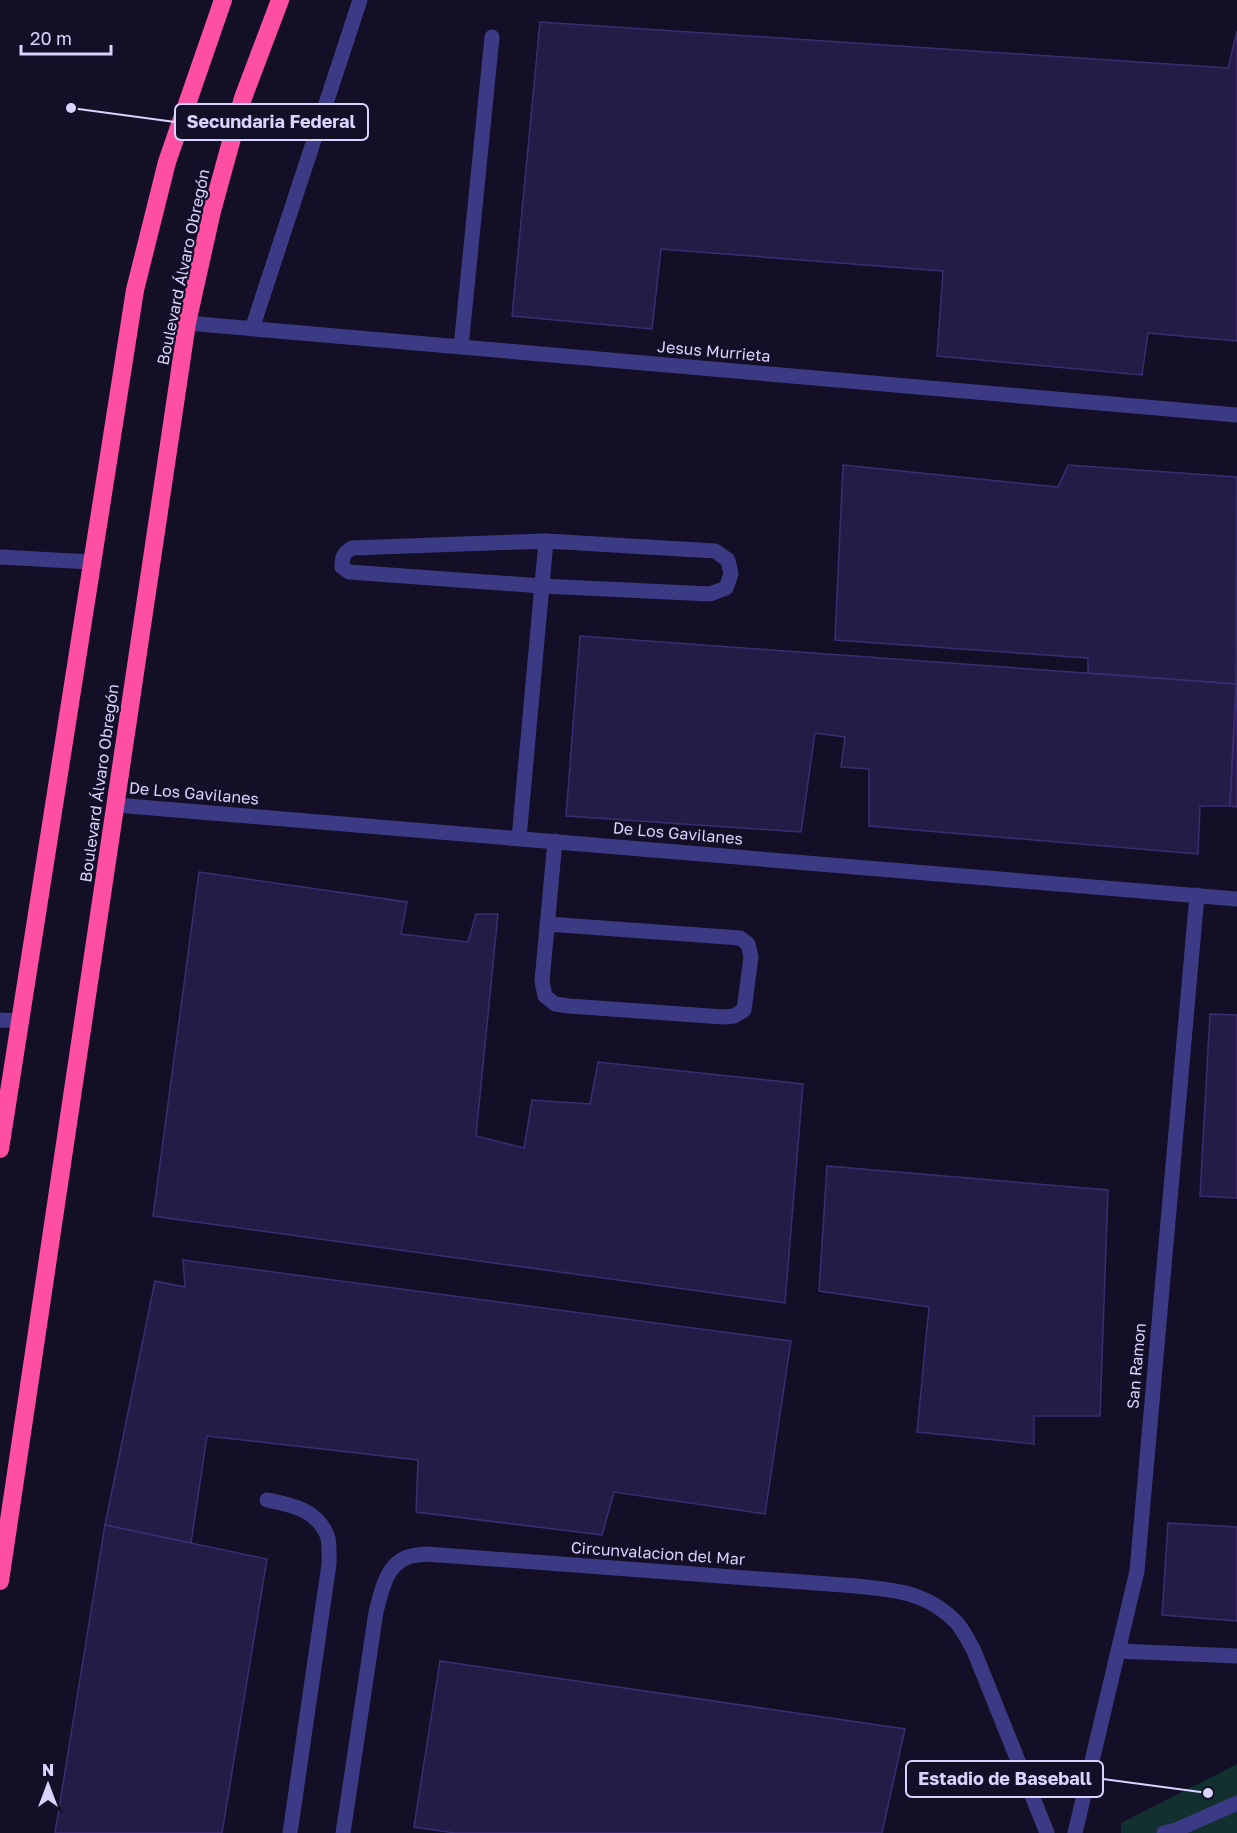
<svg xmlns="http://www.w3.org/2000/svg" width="1237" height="1833" font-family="'Golos Text',sans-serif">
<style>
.green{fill:#12302f}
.building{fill:#241b47;stroke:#3b2d73;stroke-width:1.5}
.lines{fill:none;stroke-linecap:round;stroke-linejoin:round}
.minor{stroke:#3d3a85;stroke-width:15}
.highway{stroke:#ff4fa3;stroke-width:18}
.labels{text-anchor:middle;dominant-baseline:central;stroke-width:4.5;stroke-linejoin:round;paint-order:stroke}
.street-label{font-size:16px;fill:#d9d4ff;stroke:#130f26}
.leader{fill:none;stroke:#d9d4ff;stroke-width:2}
.callout-dot{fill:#d9d4ff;stroke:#130f26;stroke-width:2}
.callout{fill:#130f26;stroke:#d9d4ff;stroke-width:2}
.callout-label{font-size:18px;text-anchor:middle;font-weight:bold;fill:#d9d4ff}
</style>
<rect width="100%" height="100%" fill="#130f26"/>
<polygon class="green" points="1237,1764 1237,1833 1121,1833 1121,1823"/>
<g class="building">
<polygon points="540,22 1228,68 1237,31 1237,341 1148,333 1142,375 937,356 943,271 661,249 652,329 512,316"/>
<polygon points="843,465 1058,487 1068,465 1237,477 1236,684 1088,673 1088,658 835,640"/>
<polygon points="580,636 1236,684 1230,806 1200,806 1198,854 869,826 869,769 841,767 845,737 815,733 801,832 566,816"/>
<polygon points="1237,679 1237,807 1230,806"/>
<polygon points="199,872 407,902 401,934 468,942 476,914 498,914 476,1136 524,1148 532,1100 590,1104 598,1062 803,1084 785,1303 153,1216"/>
<polygon points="1210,1014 1237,1015 1237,1198 1200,1196"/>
<polygon points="827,1166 1108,1190 1100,1416 1034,1416 1034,1444 917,1432 929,1307 819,1291"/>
<polygon points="183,1260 791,1341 765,1514 614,1492 602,1535 416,1512 418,1460 207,1436 191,1543 105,1525 155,1281 185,1287"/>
<polygon points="1168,1523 1237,1527 1237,1621 1162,1615"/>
<polygon points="105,1525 267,1559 222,1833 55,1833"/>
<polygon points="440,1661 905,1729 882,1833 455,1833 414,1827"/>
</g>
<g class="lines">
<g class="minor">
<polyline points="187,323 1237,415"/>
<polyline points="252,329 360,0"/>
<polyline points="461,347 492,37"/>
<path d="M546,541L715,551L728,560L731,574L726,588L710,594L542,586L349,572L342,567C342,558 343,553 352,548Z"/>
<polyline points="0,557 91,562"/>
<polyline points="116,805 1237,899"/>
<polyline points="519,838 546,541"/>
<polyline points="547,924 740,938 748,944 751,957 744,1010 734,1016 723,1017 569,1006 555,1004 545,996 542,981 555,841"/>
<polyline points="0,1020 20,1021"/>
<path d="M267,1500C291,1505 316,1509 327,1535C330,1542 329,1555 329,1564L290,1833"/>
<polyline points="1118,1651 1237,1656"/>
<path d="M343,1833L376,1612C381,1593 386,1564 408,1557C413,1555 420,1555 426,1554L856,1586C895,1590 928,1592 957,1623C964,1631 969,1642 974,1651L1047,1833"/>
<polyline points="1075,1833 1137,1571 1197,895"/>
<polyline points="1164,1833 1176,1830 1237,1803"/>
</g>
<g class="highway">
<polyline points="0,1149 135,290 167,162 223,0"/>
<polyline points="0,1581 187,323 212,211 243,98 280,0"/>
</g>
</g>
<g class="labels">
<g class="street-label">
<text transform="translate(183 267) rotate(-78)">Boulevard Álvaro Obregón</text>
<text transform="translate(714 351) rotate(5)">Jesus Murrieta</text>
<text transform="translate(99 783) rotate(-82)">Boulevard Álvaro Obregón</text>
<text transform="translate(194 793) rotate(5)">De Los Gavilanes</text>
<text transform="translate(678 833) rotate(5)">De Los Gavilanes</text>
<text transform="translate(1136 1366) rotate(-85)">San Ramon</text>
<text transform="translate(658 1553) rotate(4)">Circunvalacion del Mar</text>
</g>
</g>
<path class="leader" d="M71 108L175 122M1208 1793L1103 1779"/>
<g class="callout-dot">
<circle cx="71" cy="108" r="6"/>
<circle cx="1208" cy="1793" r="6"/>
</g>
<g class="callout">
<rect x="175" y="104" width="193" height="36" rx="6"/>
<rect x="906" y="1761" width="197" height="36" rx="6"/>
</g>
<g class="callout-label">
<text x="271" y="128">Secundaria Federal</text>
<text x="1005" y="1785">Estadio de Baseball</text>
</g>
<g transform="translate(48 1785)" stroke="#130f26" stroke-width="4.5" paint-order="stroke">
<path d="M0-4.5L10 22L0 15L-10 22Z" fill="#d9d4ff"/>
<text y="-9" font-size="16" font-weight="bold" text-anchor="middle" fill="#d9d4ff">N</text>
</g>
<path d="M21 45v9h90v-9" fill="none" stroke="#d9d4ff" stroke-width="3"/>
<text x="30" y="45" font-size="18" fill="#d9d4ff" stroke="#130f26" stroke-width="4.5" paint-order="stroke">20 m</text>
</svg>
